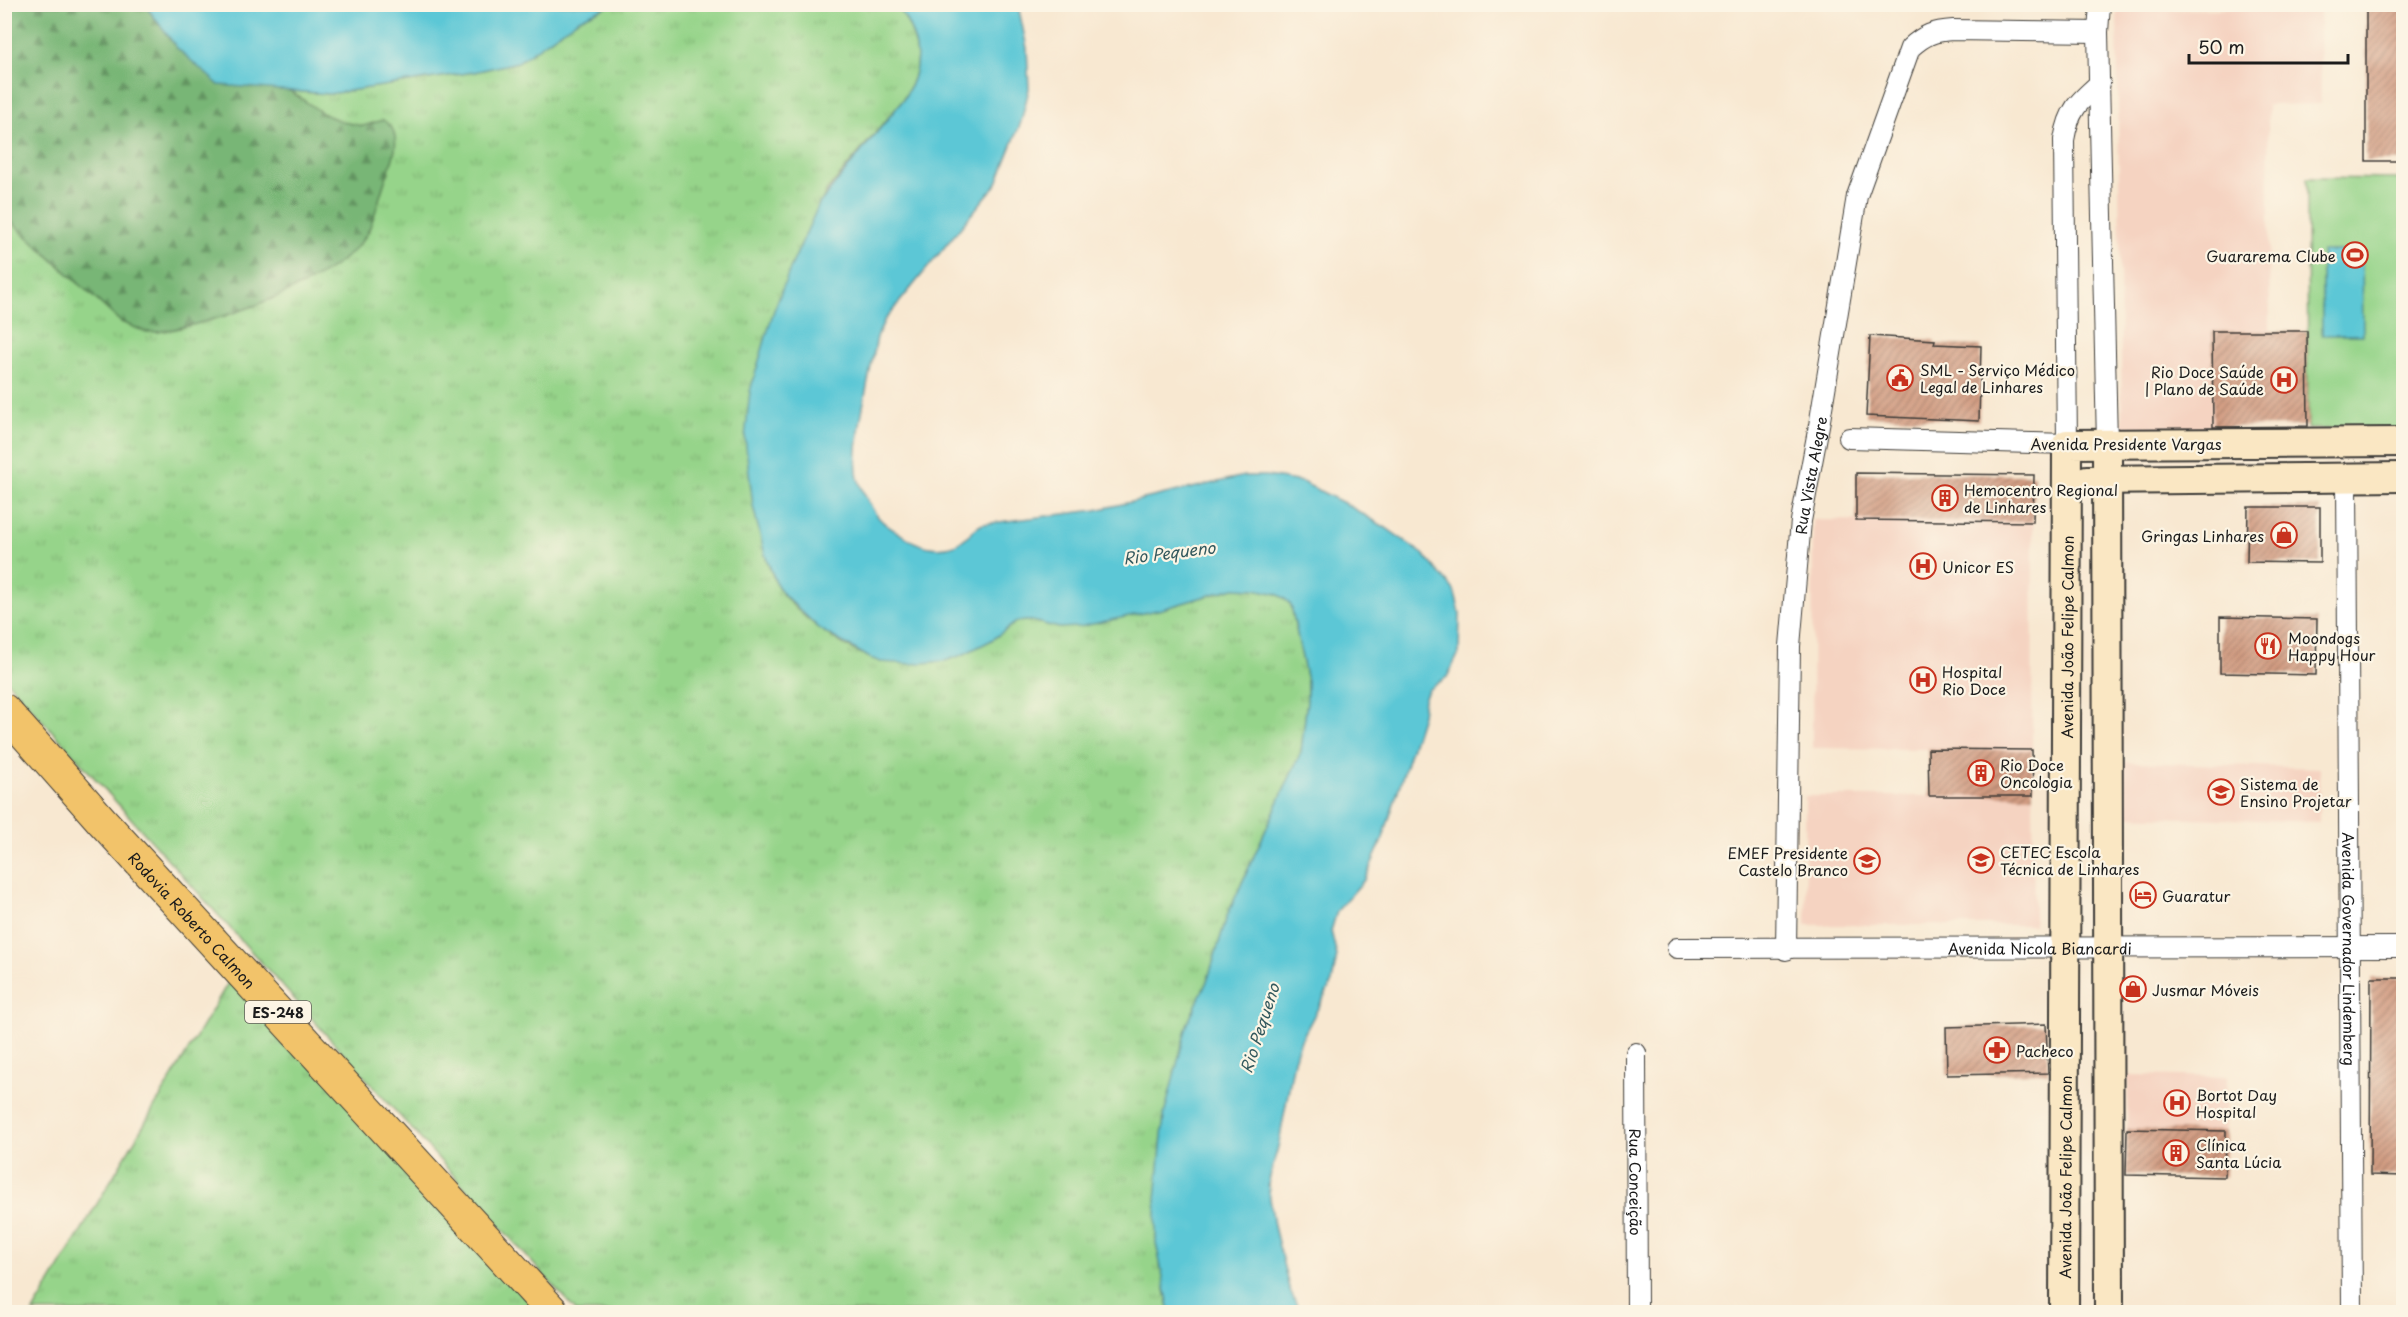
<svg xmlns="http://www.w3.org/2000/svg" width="2408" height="1317" font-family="'Playpen Sans',sans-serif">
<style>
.built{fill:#f5d3c1}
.grass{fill:url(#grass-tufts);stroke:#597853;stroke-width:1.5}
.forest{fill:url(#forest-firs);stroke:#4a6949;stroke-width:1.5}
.pitch{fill:#96d48a;stroke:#597853;stroke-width:1.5}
.water{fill:#5cc7d6;stroke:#3c7279;stroke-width:1.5}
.building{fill:url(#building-hatch)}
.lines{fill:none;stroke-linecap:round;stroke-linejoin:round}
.minor-casing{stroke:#3d3b37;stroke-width:22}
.secondary-casing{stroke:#3d3b37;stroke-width:32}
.primary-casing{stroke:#3d3b37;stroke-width:34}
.minor{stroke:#fff;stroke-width:20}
.secondary{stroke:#fae7c3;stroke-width:28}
.primary{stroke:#f2c36a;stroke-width:32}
.labels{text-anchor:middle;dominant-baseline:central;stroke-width:4.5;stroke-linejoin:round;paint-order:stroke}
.shield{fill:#fcf5e5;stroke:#5f5d58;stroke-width:1.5}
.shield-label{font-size:14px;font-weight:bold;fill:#1c1c1c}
.poi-label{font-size:15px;fill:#1c1c1c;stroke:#fcf5e5;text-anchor:start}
.street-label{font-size:15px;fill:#1c1c1c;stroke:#fcf5e5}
.water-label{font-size:16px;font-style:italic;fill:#32585d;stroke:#fcf5e5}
</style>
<defs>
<pattern id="grass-tufts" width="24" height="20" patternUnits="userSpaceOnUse" patternTransform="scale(1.5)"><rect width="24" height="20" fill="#96d48a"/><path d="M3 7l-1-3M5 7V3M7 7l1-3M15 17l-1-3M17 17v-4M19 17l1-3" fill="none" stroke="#81b576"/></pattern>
<pattern id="forest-firs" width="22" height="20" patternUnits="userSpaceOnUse" patternTransform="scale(1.5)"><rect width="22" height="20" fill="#78b676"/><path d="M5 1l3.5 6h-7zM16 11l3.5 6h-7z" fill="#629360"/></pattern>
<pattern id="building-hatch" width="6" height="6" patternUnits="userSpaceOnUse" patternTransform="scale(1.5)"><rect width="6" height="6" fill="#d19b81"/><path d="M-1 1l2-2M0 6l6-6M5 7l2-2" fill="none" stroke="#a97e69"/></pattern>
</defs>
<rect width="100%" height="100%" fill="#fcf5e5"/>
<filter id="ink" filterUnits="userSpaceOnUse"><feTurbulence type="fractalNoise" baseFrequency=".0167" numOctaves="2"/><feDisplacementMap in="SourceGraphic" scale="12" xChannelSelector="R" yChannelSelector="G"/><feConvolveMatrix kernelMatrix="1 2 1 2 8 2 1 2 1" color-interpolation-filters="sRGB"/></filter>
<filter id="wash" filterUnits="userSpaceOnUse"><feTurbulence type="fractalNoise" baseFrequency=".008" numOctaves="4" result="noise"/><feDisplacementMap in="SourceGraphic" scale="24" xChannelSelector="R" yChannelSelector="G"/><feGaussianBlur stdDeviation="1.35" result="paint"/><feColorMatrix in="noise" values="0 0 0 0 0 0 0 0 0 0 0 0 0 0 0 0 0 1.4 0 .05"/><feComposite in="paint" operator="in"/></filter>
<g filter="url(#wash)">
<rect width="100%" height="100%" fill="#f8e8d1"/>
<g class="built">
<polygon points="2320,8 2321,104 2268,105 2270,331 2212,331 2213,429 2122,429 2117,10"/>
<polygon points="1813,520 2033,522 2032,750 1812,748"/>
<polygon points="2123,762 2320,768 2319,822 2122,816"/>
<polygon points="1805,796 2033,796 2034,925 1806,925"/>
<polygon points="2128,1075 2227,1077 2226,1131 2127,1129"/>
</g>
<g class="grass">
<path d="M610,5H897C919,38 925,65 903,100L826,192L790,269L765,555C770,569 775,585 785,597C810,625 846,650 881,662L990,641L1018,621H1032L1059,628L1162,609L1234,588L1255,589L1277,594L1284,598L1291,605L1307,681V701L1301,752L1227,916L1208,979L1187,1025L1165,1290L1170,1312H577L5,679V216L121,322L157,332L176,329L225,316L281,294L320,275L359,244L368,233L378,199L383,120C377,122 370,125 364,126C337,129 311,105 290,91L329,94L474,72L518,62L579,19Z"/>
<polygon points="235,971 540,1312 33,1312"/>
</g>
<path class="forest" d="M4,5H145L177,48L290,91L324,114L343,122L363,126L383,120C386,122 391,126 393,130C400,145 391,164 386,178C380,194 374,222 366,235C335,285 213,324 157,332H146L121,322L5,216Z"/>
<polygon class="pitch" points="2307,178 2403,179 2403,429 2308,429"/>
<g class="water">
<polygon points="145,5 610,5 579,19 518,62 474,72 329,94 219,85 177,48"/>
<path d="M897,5H1018L1027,48L1029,89L1021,122L997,183L884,321L877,337C871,370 851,448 858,478C861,489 874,515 883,522C888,527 896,531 902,535C916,545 937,552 954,545C966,541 971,529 983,524L1096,510L1244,476H1267L1302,482L1346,504L1386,528L1423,554L1454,590L1460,613L1459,653L1447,677L1428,690L1424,699L1422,715L1383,838L1365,879L1337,911L1331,931L1337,956L1332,982L1301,1040L1294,1060L1279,1143L1268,1184L1274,1226L1289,1288L1300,1312H1170L1156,1243V1199L1164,1115L1187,1025L1208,979L1227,916L1301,752L1307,701V681L1291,605L1284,598L1277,594L1255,589L1234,588L1162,609L1079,627L1059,628L1032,621H1018L990,641L962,655L945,661L911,664L881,662L870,658L821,630L785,596L777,585L765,555L753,506L745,438L750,391L773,313L790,269L819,204L903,100C925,65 919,38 897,5Z"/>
<polygon points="2322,251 2362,251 2363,335 2322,335"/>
</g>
<g id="blocks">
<g class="building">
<rect x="2366" y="5" width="37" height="156"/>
<polygon points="2212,331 2307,331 2308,426 2213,427"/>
<polygon points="1870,336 1935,340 1934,344 1981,346 1979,421 1866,416"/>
<polygon points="1856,473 2034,475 2033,522 1856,520"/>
<polygon points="2248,507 2320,507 2320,563 2247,562"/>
<polygon points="2220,617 2317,619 2316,675 2220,673"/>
<polygon points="1928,749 2032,750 2033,796 1929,796"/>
<polygon points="2371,978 2403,978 2403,1176 2370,1175"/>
<polygon points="2046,1024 2048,1073 1947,1075 1946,1027"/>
<polygon points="2127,1129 2226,1131 2225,1177 2126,1175"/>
</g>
</g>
</g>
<g filter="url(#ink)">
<use href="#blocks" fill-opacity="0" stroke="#3d3b37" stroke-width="1.5"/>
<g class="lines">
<g class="minor-casing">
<g id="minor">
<polyline points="2098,32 2107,444"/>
<path d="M1849,438L2067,444L2064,140C2069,110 2078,102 2100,83"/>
<path id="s1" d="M2347,478L2352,1312"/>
<path id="s2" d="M1677,948L2404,947"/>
<path id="s3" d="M1786,950L1790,646L1801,521L1820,420L1857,196L1910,48C1924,35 1934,31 1953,30L2098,32L2100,4"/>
<path id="s4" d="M1636,1053L1637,1312"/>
</g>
</g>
<g class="secondary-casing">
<g id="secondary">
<polyline points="2107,444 2109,1312"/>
<polyline points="2087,480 2404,477"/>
<path id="s5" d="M2064,1312L2067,444L2404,442"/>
</g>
</g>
<g class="primary-casing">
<g id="primary">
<path id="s6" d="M4,710L102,821L553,1312"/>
</g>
</g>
<use href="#minor" class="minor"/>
<use href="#secondary" class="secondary"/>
<use href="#primary" class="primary"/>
</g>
</g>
<defs>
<g id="stadium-ring" transform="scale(1.35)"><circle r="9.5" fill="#fcf5e5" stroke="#c8321e" stroke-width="1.5"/><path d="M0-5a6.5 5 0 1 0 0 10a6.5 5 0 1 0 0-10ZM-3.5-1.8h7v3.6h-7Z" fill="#c8321e"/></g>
<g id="civic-ring" transform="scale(1.35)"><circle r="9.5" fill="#fcf5e5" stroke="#c8321e" stroke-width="1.5"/><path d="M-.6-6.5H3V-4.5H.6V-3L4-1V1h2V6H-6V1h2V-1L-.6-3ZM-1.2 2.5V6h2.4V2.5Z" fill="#c8321e"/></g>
<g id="hospital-ring" transform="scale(1.35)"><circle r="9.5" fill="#fcf5e5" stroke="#c8321e" stroke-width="1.5"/><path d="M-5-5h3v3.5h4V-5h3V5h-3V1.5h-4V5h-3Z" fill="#c8321e"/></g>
<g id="building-ring" transform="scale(1.35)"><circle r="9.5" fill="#fcf5e5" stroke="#c8321e" stroke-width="1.5"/><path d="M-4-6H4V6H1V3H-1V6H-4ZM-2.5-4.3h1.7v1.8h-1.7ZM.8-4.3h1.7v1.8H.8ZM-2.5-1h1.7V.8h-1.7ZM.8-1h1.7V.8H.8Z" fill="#c8321e"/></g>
<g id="shop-ring" transform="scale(1.35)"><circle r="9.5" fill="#fcf5e5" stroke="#c8321e" stroke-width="1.5"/><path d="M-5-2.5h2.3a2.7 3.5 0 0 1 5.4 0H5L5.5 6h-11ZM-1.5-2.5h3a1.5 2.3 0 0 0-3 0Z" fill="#c8321e"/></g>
<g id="restaurant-ring" transform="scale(1.35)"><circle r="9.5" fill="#fcf5e5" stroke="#c8321e" stroke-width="1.5"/><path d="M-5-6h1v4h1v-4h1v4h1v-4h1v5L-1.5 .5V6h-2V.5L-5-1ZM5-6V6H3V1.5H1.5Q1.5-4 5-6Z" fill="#c8321e"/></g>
<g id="school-ring" transform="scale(1.35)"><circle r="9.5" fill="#fcf5e5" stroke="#c8321e" stroke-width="1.5"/><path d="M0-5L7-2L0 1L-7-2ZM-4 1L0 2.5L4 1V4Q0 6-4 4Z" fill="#c8321e"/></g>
<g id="university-ring" transform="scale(1.35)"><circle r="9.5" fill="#fcf5e5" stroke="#c8321e" stroke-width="1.5"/><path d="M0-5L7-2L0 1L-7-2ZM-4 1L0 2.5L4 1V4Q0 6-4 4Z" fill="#c8321e"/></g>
<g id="hotel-ring" transform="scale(1.35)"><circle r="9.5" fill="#fcf5e5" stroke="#c8321e" stroke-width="1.5"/><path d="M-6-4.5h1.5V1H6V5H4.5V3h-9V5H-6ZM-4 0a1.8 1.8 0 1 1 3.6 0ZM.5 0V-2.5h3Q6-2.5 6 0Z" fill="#c8321e"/></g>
<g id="pharmacy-ring" transform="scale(1.35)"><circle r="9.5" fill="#fcf5e5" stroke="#c8321e" stroke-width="1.5"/><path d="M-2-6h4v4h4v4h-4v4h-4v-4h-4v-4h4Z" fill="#c8321e"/></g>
</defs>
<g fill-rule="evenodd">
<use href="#stadium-ring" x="2355" y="255"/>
<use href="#civic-ring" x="1900" y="378"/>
<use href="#hospital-ring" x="2284" y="380"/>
<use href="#building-ring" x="1945" y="498"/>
<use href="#shop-ring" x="2284" y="535"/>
<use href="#hospital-ring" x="1923" y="566"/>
<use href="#restaurant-ring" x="2268" y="646"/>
<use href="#hospital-ring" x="1923" y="680"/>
<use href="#building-ring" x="1981" y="773"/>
<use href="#school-ring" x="2221" y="792"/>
<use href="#university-ring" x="1981" y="860"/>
<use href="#school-ring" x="1867" y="861"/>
<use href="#hotel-ring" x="2143" y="895"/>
<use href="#shop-ring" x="2133" y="989"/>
<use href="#pharmacy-ring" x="1997" y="1050"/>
<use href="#hospital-ring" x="2177" y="1103"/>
<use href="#building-ring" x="2176" y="1153"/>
</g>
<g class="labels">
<rect class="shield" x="245" y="1001" width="66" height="22" rx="4.5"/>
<g class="shield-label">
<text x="278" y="1012">ES-248</text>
</g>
<g class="poi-label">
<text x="2336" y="255" text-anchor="end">Guararema Clube</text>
<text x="1920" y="369">SML - Serviço Médico<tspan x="1920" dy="17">Legal de Linhares</tspan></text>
<text x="2264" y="371" text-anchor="end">Rio Doce Saúde<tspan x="2264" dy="17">| Plano de Saúde</tspan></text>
<text x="1964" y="489">Hemocentro Regional<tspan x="1964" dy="17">de Linhares</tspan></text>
<text x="2264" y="535" text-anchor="end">Gringas Linhares</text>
<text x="1942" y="566">Unicor ES</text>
<text x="2288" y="637">Moondogs<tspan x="2288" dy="17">Happy Hour</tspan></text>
<text x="1942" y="671">Hospital<tspan x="1942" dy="17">Rio Doce</tspan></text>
<text x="2000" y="764">Rio Doce<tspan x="2000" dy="17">Oncologia</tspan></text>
<text x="2240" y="783">Sistema de<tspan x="2240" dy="17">Ensino Projetar</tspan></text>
<text x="2000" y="851">CETEC Escola<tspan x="2000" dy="17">Técnica de Linhares</tspan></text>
<text x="1848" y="852" text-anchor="end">EMEF Presidente<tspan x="1848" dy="17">Castelo Branco</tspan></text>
<text x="2162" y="895">Guaratur</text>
<text x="2152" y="989">Jusmar Móveis</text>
<text x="2016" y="1050">Pacheco</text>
<text x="2196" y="1094">Bortot Day<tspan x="2196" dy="17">Hospital</tspan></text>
<text x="2196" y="1144">Clínica<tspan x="2196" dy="17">Santa Lúcia</tspan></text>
</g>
<g class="street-label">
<text x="2126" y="443">Avenida Presidente Vargas</text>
<text stroke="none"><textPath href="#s3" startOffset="476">Rua Vista Alegre</textPath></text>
<text stroke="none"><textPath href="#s5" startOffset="675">Avenida João Felipe Calmon</textPath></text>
<text stroke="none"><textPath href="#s6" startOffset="282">Rodovia Roberto Calmon</textPath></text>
<text stroke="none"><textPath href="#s2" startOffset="363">Avenida Nicola Biancardi</textPath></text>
<text stroke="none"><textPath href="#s1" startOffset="471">Avenida Governador Lindemberg</textPath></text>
<text stroke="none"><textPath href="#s5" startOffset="135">Avenida João Felipe Calmon</textPath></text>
<text stroke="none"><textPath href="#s4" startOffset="129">Rua Conceição</textPath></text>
</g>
<g class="water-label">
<text transform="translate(1169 552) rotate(-7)">Rio Pequeno</text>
<text transform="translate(1259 1028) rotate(-72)">Rio Pequeno</text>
</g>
</g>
<rect width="2408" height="1317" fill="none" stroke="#fcf5e5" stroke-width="24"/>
<path d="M2189 54v9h159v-9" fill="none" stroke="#1c1c1c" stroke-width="3"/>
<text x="2198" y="54" font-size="18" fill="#1c1c1c" stroke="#fcf5e5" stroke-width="4.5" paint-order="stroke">50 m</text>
</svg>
